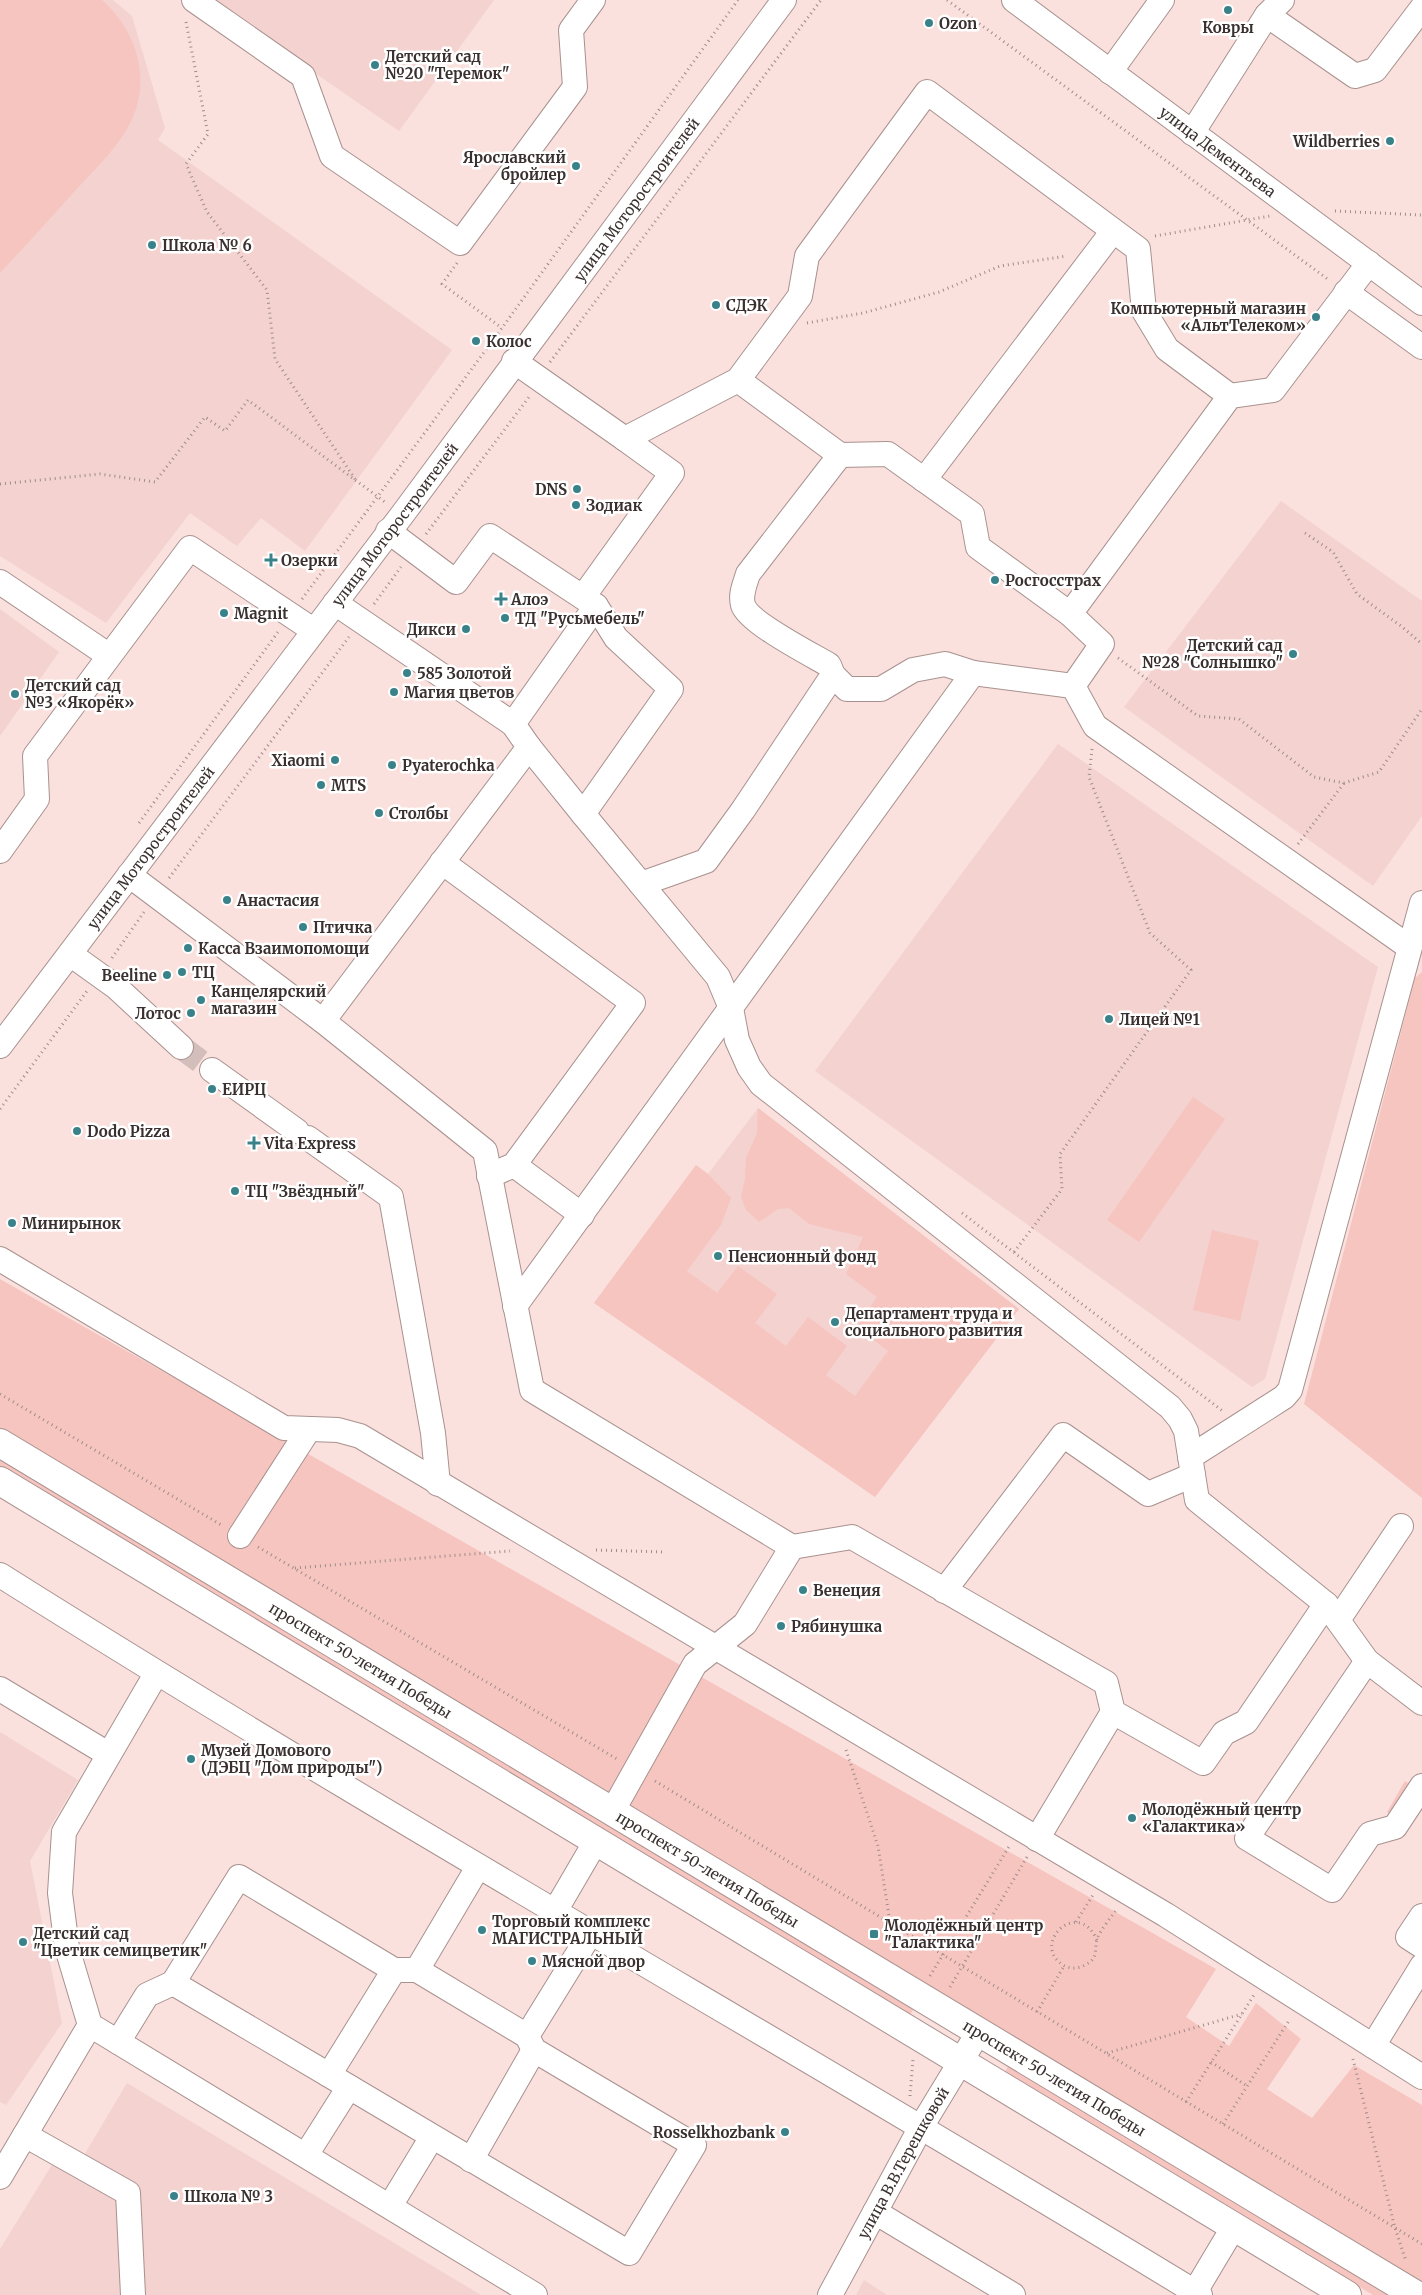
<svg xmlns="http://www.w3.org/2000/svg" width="1422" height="2295" font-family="Merriweather,serif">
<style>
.built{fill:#f3d2cf}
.green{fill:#f7c5c0}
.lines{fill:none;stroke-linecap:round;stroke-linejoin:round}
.minor-tunnel{stroke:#d4bebb;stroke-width:24;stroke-dasharray:24 12;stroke-linecap:butt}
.minor-casing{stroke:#a8918e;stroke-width:26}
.major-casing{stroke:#a8918e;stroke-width:30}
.path{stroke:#9e8d8b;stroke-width:3;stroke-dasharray:1 4;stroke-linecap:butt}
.minor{stroke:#fff;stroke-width:24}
.major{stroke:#fff;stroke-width:28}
.poi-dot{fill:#3a828a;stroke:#fff;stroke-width:2}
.labels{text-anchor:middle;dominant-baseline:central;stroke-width:5;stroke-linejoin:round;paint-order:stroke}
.poi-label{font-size:15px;font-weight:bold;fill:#3a302f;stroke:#fff;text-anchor:start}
.street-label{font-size:15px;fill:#3a302f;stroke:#fff}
</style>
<rect width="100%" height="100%" fill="#fae1de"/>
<g class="built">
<polygon points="0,0 113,0 132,16 165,128 158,140 452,350 305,551 261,518 237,546 190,513 106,623 0,556"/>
<polygon points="209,0 494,0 399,131"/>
<polygon points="1281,501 1422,601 1422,816 1373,886 1124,707"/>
<polygon points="0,609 59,652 0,736"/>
<polygon points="1058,744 1378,967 1265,1379 1252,1387 815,1071"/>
<polygon points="758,1108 1019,1309 875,1497 594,1303 696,1165 708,1174"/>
<polygon points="0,1732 78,1780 30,1861 62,2023 6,2105 0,2102"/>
<polygon points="127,2083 481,2295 0,2295 0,2249 53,2163 80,2162"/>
<polygon points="864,2280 887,2295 856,2295"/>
</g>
<g class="green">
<path d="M0,0H102C138,32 153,83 128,127C114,152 91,173 72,194C48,221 24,247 0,273Z"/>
<polygon points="1422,972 1422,1498 1304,1404 1415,978"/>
<polygon points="1193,1097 1225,1119 1139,1242 1107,1220"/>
<polygon points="758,1108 1019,1309 875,1497 594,1303 696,1165 708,1174 731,1198 721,1225 687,1271 717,1293 738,1266 777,1294 755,1323 786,1346 808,1317 847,1346 826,1375 855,1396 888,1351 856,1327 877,1297 846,1274 863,1237 809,1224 789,1208 778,1209 759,1222 746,1210 741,1197 745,1179 746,1158 757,1133"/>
<polygon points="1212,1230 1259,1241 1240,1321 1193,1310"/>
<polygon points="0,1279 1216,1969 1186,2017 1229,2046 1256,2003 1301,2039 1267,2089 1312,2118 1354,2065 1422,2105 1422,2286 0,1432"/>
<polygon points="0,1458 914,2008 909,2017 0,1469"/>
<polygon points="1405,1781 1422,1793 1408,1826 1387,1812"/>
<polygon points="1009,2065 1390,2295 1373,2295 1004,2073"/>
</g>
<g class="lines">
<polyline class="minor-tunnel" points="181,1047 212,1070"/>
<g class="minor-casing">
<g id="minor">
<polyline points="194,0 303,76 332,156 460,243 575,87 571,30 593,0"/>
<path id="s1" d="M1014,0L1422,303"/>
<polyline points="1267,15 1355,76 1375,70 1422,8"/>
<polyline points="1110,72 1162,0"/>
<polyline points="1192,133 1267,15 1282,0"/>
<polyline points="1346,292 1422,347"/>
<polyline points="514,361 625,439 738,380 800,296 807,256 927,92 1138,249 1144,311 1167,349 1230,396"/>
<polyline points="738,380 840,455 888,454 972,514 978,547 1070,614 1230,396 1273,390 1369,263"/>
<polyline points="924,480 1113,231"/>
<polyline points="388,531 456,582 490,536 596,606 513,724"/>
<polyline points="0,582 108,655"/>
<polyline points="583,597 672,473 625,439"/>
<polyline points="335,603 513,724 529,747 583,814 718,977 731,1008 737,1040 749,1067 761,1084 1170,1407 1180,1419 1186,1431 1197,1500 1326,1604 1367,1661 1422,1703"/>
<polyline points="833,675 847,689 881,689 913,670 945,664 973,673"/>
<polyline points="1073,686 1095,726 1409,947"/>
<polyline points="583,814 671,689 616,638 596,606"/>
<polyline points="0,851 37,799 35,756 190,548 313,630"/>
<polyline points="442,862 633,1003 514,1165 489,1176"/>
<polyline points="129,875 323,1021 485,1151 532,1390 792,1547 852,1537 1106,1683 1113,1712 1203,1763 1224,1733 1246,1722 1326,1604"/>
<path d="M641,884L706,861L743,810L833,675L829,665C812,655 748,622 743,605C740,594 745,584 748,574L840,455"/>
<polyline points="70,954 116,987 181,1047"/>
<polyline points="323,1021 529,747"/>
<path id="s2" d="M0,1046L402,515L784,0"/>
<polyline points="212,1070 297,1131"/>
<polyline points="308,1138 391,1197 433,1433 438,1484"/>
<polyline points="514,1165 582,1215"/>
<polyline points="0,1259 284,1428 338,1430 360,1436 1166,1915 1422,2077"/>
<polyline points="515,1306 973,673 1073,686 1102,644 1070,614"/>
<polyline points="1190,1457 1284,1397 1290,1390 1422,903"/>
<polyline points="240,1536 309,1429"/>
<path d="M0,1575C395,1824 802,2052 1200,2295"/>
<polyline points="944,1591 1063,1435 1148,1494 1193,1475"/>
<polyline points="1338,1620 1401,1526"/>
<polyline points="1367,1661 1247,1838 1332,1890 1370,1834 1395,1827 1422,1786"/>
<polyline points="156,1674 64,1832 60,1893 67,1948 90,2025 535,2295"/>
<polyline points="0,1689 108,1754"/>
<polyline points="612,1812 695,1664 745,1624 792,1547"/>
<polyline points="1037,1839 1113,1712"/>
<polyline points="554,1913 596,1841"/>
<polyline points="1422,1916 1408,1937 1422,1946"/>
<polygon points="394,1970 417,1970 527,2036 534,2050 694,2145 629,2253 329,2075"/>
<polyline points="417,1970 478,1867"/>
<polyline points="527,2036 590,1934"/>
<polyline points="118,2042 147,1995 173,1983"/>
<polyline points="1373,2046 1422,1966"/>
<polyline points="329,2075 173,1983 239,1877 394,1970"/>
<polyline points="25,2135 128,2193 133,2295"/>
<polyline points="306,2155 349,2087"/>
<polyline points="471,2160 534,2050"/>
<polyline points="0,2177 90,2025"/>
<polyline points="390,2206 432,2137"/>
<polyline points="875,2212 1013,2295"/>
<path id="s3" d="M830,2295L921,2127L978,2033"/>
<polyline points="1193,2295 1233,2228"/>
</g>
</g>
<g class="major-casing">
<g id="major">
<path id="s4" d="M0,1443L1416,2295"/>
<polyline points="0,1481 1347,2295"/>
</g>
</g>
<g class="path">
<polyline points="947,0 1329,280"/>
<polyline points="186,22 208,134 186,164 207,212 267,290 275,359 357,482"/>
<polyline points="1335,211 1422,215"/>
<polyline points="1155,236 1270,216"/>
<polyline points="457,263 442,284 502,328"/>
<polyline points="807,323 863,313 939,292 1000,266 1067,256"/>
<polyline points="550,362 821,0"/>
<polyline points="0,484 100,474 155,482 205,417 225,431 248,400 386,503"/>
<polyline points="1305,533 1333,552 1357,594 1401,626 1422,644"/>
<polyline points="426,534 529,397"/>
<polyline points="302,599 502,328 738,0"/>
<polyline points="374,604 401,567"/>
<polyline points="1118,658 1198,716 1239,719 1314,777 1344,783 1379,772 1422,709"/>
<polyline points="139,823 278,632"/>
<polyline points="1298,844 1344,783"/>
<polyline points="169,878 349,637"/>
<polyline points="112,958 144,912"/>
<polyline points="0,1109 87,991"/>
<polyline points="962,1213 1224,1412"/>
<polyline points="1014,1252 1062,1189 1060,1154 1191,970 1150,933 1089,777 1092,749"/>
<polyline points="0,1394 223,1526"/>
<polyline points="258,1547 617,1759"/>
<polyline points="596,1550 664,1552"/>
<polyline points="295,1568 510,1551"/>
<polyline points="846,1750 878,1846 890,1922"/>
<polyline points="655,1781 1422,2244"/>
<polyline points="1076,1922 1093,1895"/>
<path d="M1097,1940C1078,1897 1030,1944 1063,1965C1069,1969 1078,1969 1085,1965C1099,1958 1094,1951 1097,1939C1101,1929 1110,1919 1116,1910"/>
<polyline points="930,1976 1010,1845"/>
<polyline points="950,1987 1027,1857"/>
<polyline points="1037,2012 1064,1966"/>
<polyline points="1107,2053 1242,2014"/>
<polyline points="1353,2059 1395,2228 1406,2261"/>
<polyline points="1211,2062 1247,2086"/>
<polyline points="910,2096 913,2059"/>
<polyline points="1186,2102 1254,1995"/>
<polyline points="1223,2124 1290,2019"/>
</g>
<use href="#minor" class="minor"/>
<use href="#major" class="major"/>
</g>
<g class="poi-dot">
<circle cx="1228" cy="10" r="5"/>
<circle cx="929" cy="23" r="5"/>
<circle cx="375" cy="65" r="5"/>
<circle cx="1390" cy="141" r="5"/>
<circle cx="576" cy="166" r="5"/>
<circle cx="152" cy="245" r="5"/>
<circle cx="716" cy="305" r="5"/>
<circle cx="1316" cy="317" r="5"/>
<circle cx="476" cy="341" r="5"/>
<circle cx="577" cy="489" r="5"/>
<circle cx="576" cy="505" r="5"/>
<path d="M268.5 552.5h5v5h5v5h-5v5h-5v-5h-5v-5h5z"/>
<circle cx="995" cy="580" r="5"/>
<path d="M498.5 591.5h5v5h5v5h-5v5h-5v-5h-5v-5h5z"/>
<circle cx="224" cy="613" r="5"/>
<circle cx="505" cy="618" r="5"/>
<circle cx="466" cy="629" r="5"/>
<circle cx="1293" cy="654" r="5"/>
<circle cx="407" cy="673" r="5"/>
<circle cx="394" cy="692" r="5"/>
<circle cx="15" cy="694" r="5"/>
<circle cx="335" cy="760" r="5"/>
<circle cx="392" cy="765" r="5"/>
<circle cx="321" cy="785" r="5"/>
<circle cx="379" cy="813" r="5"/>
<circle cx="227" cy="900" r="5"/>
<circle cx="303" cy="927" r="5"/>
<circle cx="188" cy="948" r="5"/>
<circle cx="182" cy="972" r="5"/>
<circle cx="167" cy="975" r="5"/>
<circle cx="201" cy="1000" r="5"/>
<circle cx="191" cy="1013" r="5"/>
<circle cx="1109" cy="1019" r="5"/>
<circle cx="212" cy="1089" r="5"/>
<circle cx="77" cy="1131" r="5"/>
<path d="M251.5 1135.5h5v5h5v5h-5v5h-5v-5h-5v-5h5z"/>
<circle cx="235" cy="1191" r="5"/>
<circle cx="12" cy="1223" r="5"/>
<circle cx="718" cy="1256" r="5"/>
<circle cx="835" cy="1322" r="5"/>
<circle cx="803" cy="1590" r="5"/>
<circle cx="781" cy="1626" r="5"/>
<circle cx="191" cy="1759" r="5"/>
<circle cx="1132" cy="1818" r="5"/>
<circle cx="482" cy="1930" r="5"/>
<rect x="869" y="1929" width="10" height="10" rx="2.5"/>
<circle cx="23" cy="1942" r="5"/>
<circle cx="532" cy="1961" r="5"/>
<circle cx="785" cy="2132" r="5"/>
<circle cx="174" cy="2196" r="5"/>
</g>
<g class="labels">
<g class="poi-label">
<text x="939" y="23">Ozon</text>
<text x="1228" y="27" text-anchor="middle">Ковры</text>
<text x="385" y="56">Детский сад<tspan x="385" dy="17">№20 "Теремок"</tspan></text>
<text x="1380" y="141" text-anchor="end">Wildberries</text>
<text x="566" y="157" text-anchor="end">Ярославский<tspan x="566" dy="17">бройлер</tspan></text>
<text x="162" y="245">Школа № 6</text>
<text x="726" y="305">СДЭК</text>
<text x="1306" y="308" text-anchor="end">Компьютерный магазин<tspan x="1306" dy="17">«АльтТелеком»</tspan></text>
<text x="486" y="341">Колос</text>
<text x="567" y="489" text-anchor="end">DNS</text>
<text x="586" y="505">Зодиак</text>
<text x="281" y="560">Озерки</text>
<text x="1005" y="580">Росгосстрах</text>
<text x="511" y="599">Алоэ</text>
<text x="234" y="613">Magnit</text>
<text x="515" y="618">ТД "Русьмебель"</text>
<text x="456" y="629" text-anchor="end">Дикси</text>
<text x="1283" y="645" text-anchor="end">Детский сад<tspan x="1283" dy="17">№28 "Солнышко"</tspan></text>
<text x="417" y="673">585 Золотой</text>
<text x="25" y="685">Детский сад<tspan x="25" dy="17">№3 «Якорёк»</tspan></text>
<text x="404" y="692">Магия цветов</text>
<text x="325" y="760" text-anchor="end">Xiaomi</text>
<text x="402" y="765">Pyaterochka</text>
<text x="331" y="785">MTS</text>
<text x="389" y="813">Столбы</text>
<text x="237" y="900">Анастасия</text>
<text x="313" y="927">Птичка</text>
<text x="198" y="948">Касса Взаимопомощи</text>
<text x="192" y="972">ТЦ</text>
<text x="157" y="975" text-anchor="end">Beeline</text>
<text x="211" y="991">Канцелярский<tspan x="211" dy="17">магазин</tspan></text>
<text x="181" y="1013" text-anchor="end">Лотос</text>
<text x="1119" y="1019">Лицей №1</text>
<text x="222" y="1089">ЕИРЦ</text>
<text x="87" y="1131">Dodo Pizza</text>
<text x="264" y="1143">Vita Express</text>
<text x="245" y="1191">ТЦ "Звёздный"</text>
<text x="22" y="1223">Минирынок</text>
<text x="728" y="1256">Пенсионный фонд</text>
<text x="845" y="1313">Департамент труда и<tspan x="845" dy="17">социального развития</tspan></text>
<text x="813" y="1590">Венеция</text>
<text x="791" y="1626">Рябинушка</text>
<text x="201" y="1750">Музей Домового<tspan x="201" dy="17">(ДЭБЦ "Дом природы")</tspan></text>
<text x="1142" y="1809">Молодёжный центр<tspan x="1142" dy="17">«Галактика»</tspan></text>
<text x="492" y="1921">Торговый комплекс<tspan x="492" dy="17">МАГИСТРАЛЬНЫЙ</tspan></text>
<text x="884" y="1925">Молодёжный центр<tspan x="884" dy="17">"Галактика"</tspan></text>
<text x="33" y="1933">Детский сад<tspan x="33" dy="17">"Цветик семицветик"</tspan></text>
<text x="542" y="1961">Мясной двор</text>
<text x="775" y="2132" text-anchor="end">Rosselkhozbank</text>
<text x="184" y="2196">Школа № 3</text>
</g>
<g class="street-label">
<text stroke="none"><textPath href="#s1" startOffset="254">улица Дементьева</textPath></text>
<text stroke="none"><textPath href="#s2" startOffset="1059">улица Моторостроителей</textPath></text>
<text stroke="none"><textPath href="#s2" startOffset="654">улица Моторостроителей</textPath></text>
<text stroke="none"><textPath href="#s2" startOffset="249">улица Моторостроителей</textPath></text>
<text stroke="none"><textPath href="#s4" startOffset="421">проспект 50-летия Победы</textPath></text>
<text stroke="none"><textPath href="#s4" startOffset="826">проспект 50-летия Победы</textPath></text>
<text stroke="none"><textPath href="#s4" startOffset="1231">проспект 50-летия Победы</textPath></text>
<text stroke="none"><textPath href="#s3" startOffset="151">улица В.В.Терешковой</textPath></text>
</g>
</g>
</svg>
